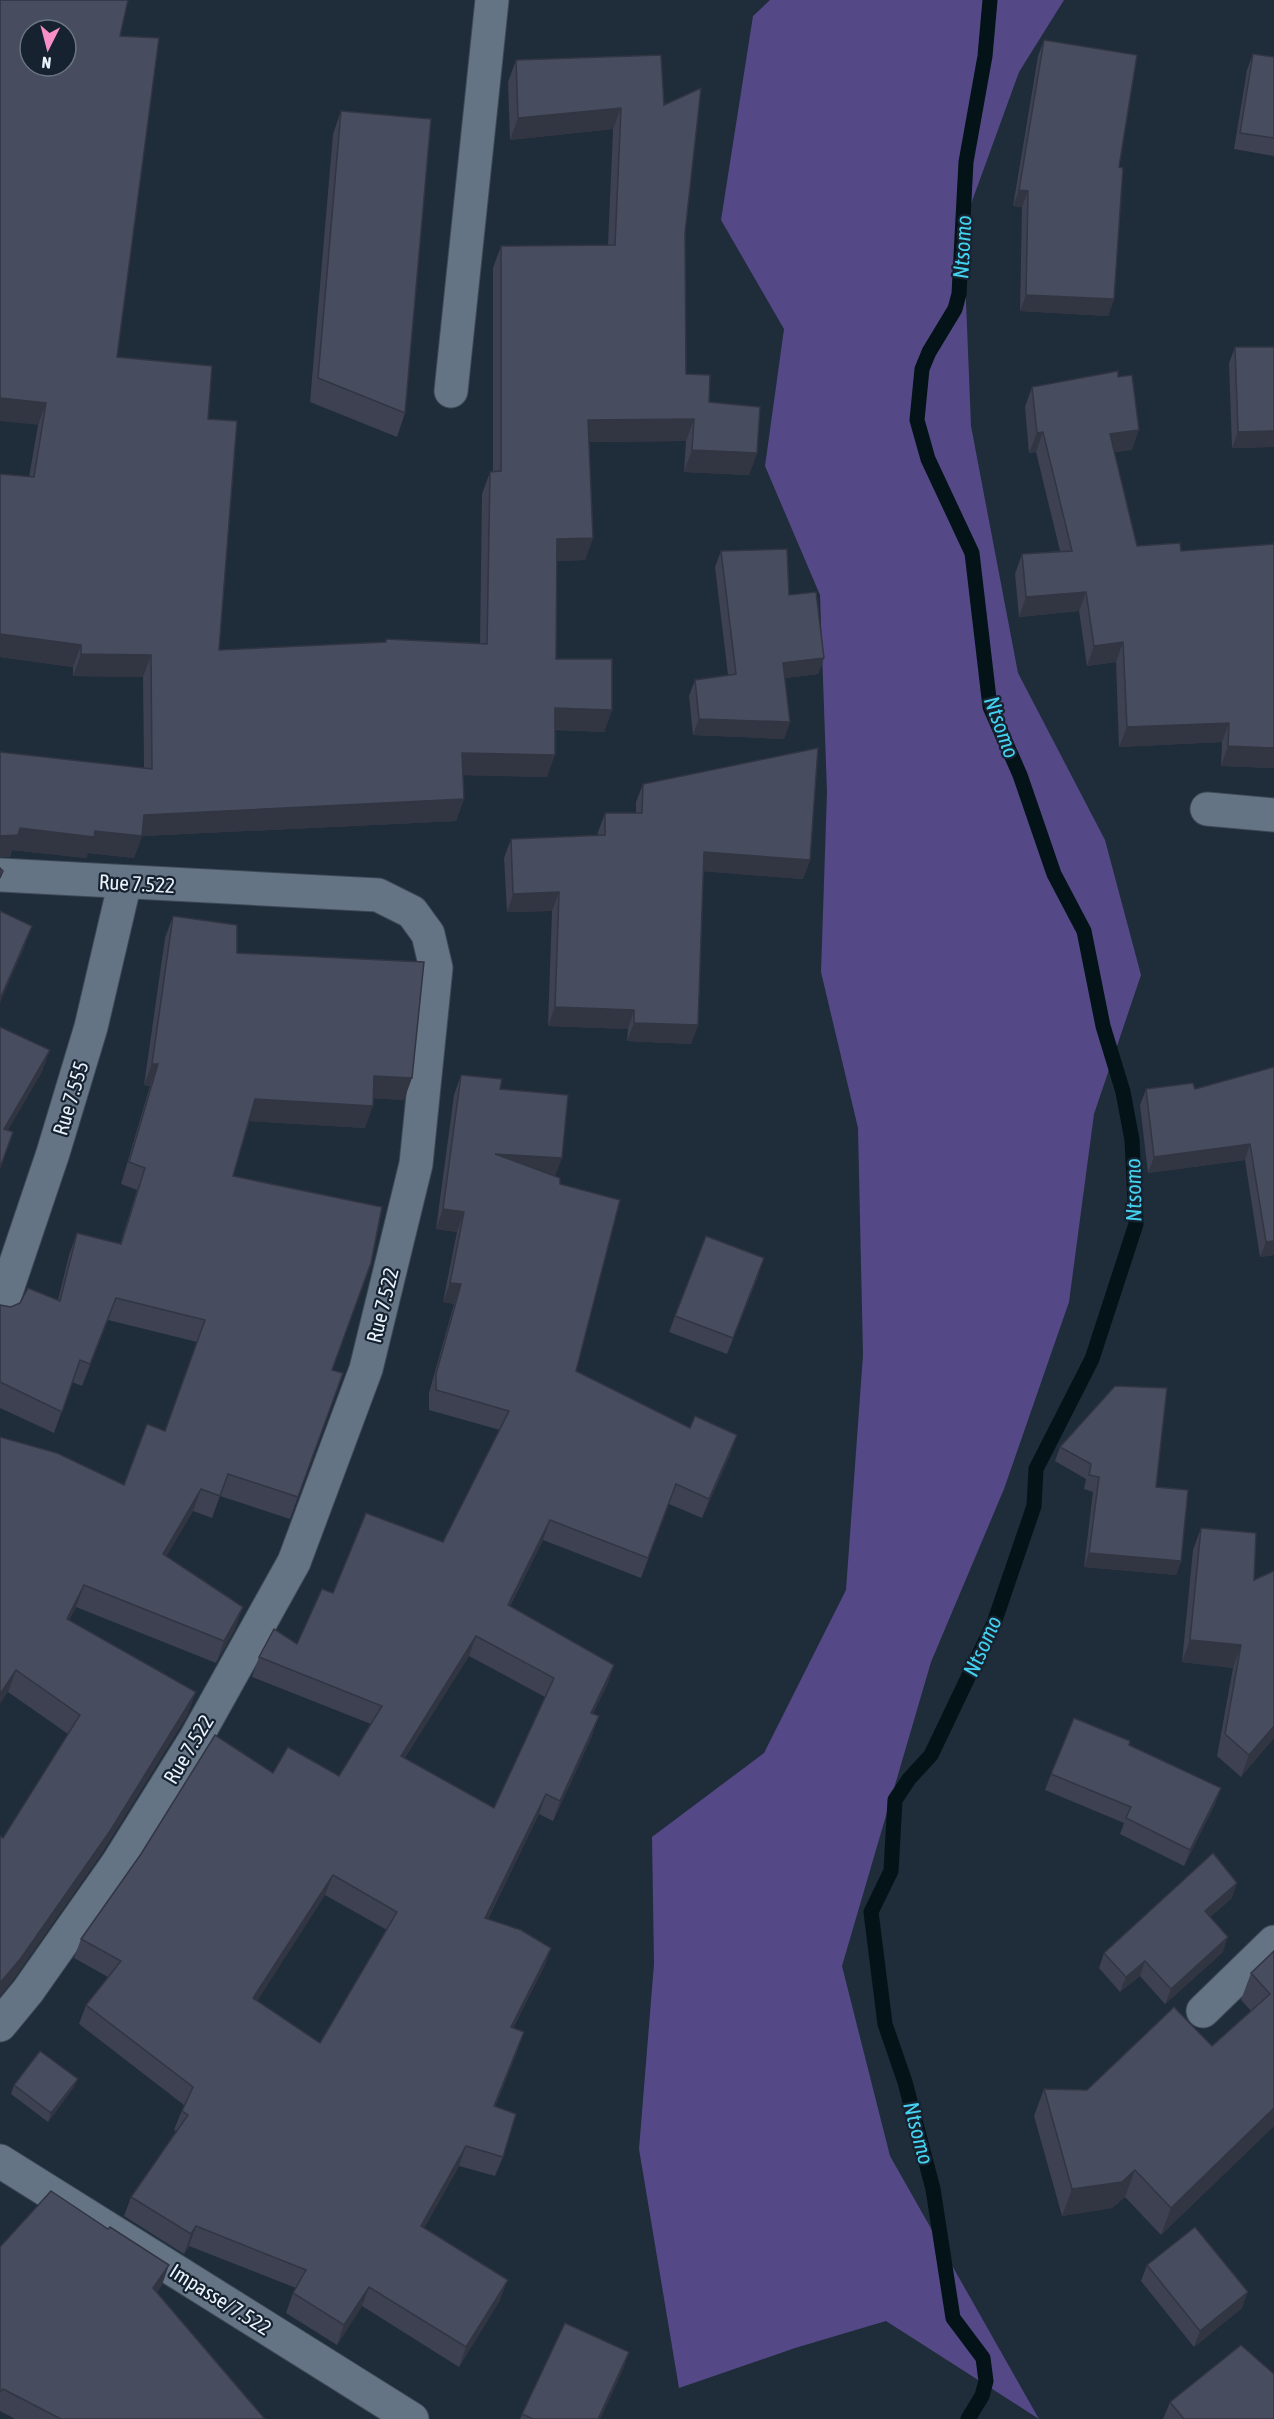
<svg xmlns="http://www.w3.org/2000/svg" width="1274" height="2419" font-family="'Asap Condensed',sans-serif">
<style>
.green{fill:#544986}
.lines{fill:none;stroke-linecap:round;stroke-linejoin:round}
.stream{stroke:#031317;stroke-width:15}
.minor-casing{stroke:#3e4a56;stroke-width:35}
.minor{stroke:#657485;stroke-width:33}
.wall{fill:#3d4152;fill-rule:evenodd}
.shaded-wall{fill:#323542}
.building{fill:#474c5f;stroke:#323542;stroke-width:1.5;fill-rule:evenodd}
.labels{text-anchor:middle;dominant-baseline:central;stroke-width:4.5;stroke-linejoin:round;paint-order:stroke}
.street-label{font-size:21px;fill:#eaf3fd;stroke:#162230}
.water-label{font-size:22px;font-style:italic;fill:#44d2f0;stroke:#162230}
</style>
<rect width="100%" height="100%" fill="#1f2c3a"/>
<polygon class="green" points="770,0 1064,0 1019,72 963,226 971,426 1018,673 1105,840 1141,975 1094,1114 1069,1302 1004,1489 931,1662 842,1966 890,2156 1039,2419 886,2321 795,2348 679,2388 639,2149 654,1964 652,1837 764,1753 846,1590 863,1355 858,1128 821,972 827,792 820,595 765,466 784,329 721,220 753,16"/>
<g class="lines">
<polyline class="stream" points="968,2419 982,2396 986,2381 983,2358 953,2318 933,2189 905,2082 885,2024 871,1912 891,1871 895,1800 909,1779 931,1755 994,1623 1034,1506 1036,1469 1092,1359 1136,1224 1132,1140 1123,1092 1103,1026 1084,931 1054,874 1020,775 990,707 972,553 928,459 917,420 922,369 929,352 955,309 959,294 966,162 985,56 990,0"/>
<g class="minor-casing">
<g id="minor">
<polyline points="451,391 492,0"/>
<polyline points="1207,809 1274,815"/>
<polyline points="0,875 378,895 412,912 428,934 436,968 416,1164 366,1369 294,1562 196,1738 118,1863 28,1991 0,2025"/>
<polyline points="0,1310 53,1153 91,1027 125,882"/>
<polyline points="1203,2011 1274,1942"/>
<polyline points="0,2161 412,2419"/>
</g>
</g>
<use href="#minor" class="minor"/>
</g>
<g class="wall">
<polygon points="120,36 117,357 208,419 219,650 385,642 386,639 480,643 482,494 490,472 493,472 493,268 501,246 608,245 613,129 510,140 508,82 516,60 664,105 685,233 686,374 709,402 757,453 749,475 684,472 686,441 589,442 593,538 585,560 557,561 556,659 612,710 604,732 555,730 547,777 463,775 464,799 456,821 142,836 134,858 88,853 86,858 12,850 10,857 0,857 0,752 144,768 143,677 73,676 73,667 0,657 0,474 29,477 38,425"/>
<polygon points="1044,40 1114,299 1108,316 1020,311 1022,207 1013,206 1038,56"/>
<polygon points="1253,54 1274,57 1274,156 1234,149 1247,70"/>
<polygon points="341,111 405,413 397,437 310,402 333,134"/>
<polygon points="1235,347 1274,347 1274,447 1232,448 1229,363"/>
<polygon points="1118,377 1132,450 1114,452 1137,546 1181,551 1274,544 1274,768 1221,766 1222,742 1119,747 1116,662 1087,666 1079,611 1019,617 1015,574 1022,554 1060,551 1036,452 1029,453 1025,407 1032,387"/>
<polygon points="721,551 789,595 824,658 818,674 785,678 790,722 784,739 693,735 689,696 695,680 728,675 715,567"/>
<polygon points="643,784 810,860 803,879 703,871 698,1025 691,1044 627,1041 628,1029 548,1026 552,911 507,912 504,858 511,839 598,835 598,832 605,813 636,813 636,802"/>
<polygon points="173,916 237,953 404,1100 373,1098 365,1128 249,1121 233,1176 332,1370 343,1373 290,1519 220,1496 212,1518 193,1511 166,1556 235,1629 216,1663 76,1607 69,1620 188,1714 102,1853 13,1980 0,1996 0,1836 3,1838 68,1734 8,1692 0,1437 124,1485 165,1431 197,1342 108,1320 82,1386 72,1382 54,1433 0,1408 0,1305 11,1307 58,1300 69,1255 77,1233 120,1244 137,1190 121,1184 150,1086 144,1085 165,938"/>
<polygon points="1274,1067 1274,1255 1260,1257 1245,1160 1148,1173 1140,1105 1146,1089 1195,1089"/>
<path d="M461,1075L500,1089L560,1184L576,1371L730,1455L702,1518L669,1504L641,1578L543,1540L510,1606L614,1665L607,1685L593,1713L592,1736L553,1821L539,1814L488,1919L551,1948L544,1967L513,2028L517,2052L495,2107L503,2157L495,2176L459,2166L424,2228L500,2300L459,2367L362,2306L337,2345L286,2313L293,2293L296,2288L189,2246L184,2254L124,2216L131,2197L176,2131L174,2130L184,2105L79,2024L86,2005L108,1977L74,1958L81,1939L273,1773L339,1776L371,1724L252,1677L259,1657L297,1644L333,1593L443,1542L500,1430L429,1410V1393L454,1304L443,1302L457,1232L436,1229L454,1095ZM469,1656L545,1697L494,1808L404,1759ZM325,1895L387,1930L320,2043L257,2001Z"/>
<polygon points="759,1274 727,1354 669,1332 675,1316"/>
<polygon points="1060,1447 1156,1487 1181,1561 1176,1575 1084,1567 1093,1492 1084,1489 1086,1479 1055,1461"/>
<polygon points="1201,1528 1254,1580 1274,1571 1274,1738 1241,1777 1217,1756 1233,1668 1182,1662 1193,1550"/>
<polygon points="1129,1745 1221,1788 1215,1804 1184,1866 1120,1834 1124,1823 1045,1790 1051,1774"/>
<polygon points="1232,1898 1210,1917 1223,1952 1165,2004 1140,1976 1120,1992 1099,1968 1104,1953"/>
<polygon points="1274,1951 1274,2126 1161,2235 1125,2197 1112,2208 1062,2216 1034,2116 1044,2089 1087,2090 1212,2046 1251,2011 1241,2000 1251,1973"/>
<polygon points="14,2085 74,2087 48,2122 11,2094"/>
<polygon points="0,2247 162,2285 157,2292 265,2419 15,2419 0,2411"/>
<polygon points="1147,2265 1242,2308 1194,2347 1141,2281"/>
<polygon points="629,2352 623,2369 600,2419 520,2419 522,2414"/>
<polygon points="1170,2402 1274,2419 1163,2419"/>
</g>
<g class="shaded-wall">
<polygon points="621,108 613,129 510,140 518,118"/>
<polygon points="1019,190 1028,191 1022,207 1013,206"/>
<polygon points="1026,295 1114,299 1108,316 1020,311"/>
<polygon points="0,398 46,403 38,425 0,421"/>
<polygon points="694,419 686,441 580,442 588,420"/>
<polygon points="1139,430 1132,450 1103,454 1110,434"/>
<polygon points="1274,431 1274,447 1232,448 1238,432"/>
<polygon points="1043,432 1036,452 1029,453 1037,433"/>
<polygon points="692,450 757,453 749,475 684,472"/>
<polygon points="593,538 585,560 549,561 557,539"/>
<polygon points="1086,592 1079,611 1019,617 1026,597"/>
<polygon points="0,634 81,645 73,667 0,657"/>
<polygon points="1123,642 1116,662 1087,666 1094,646"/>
<polygon points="81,654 151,655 143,677 73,676"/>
<polygon points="824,658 818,674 777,679 783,663"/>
<polygon points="555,708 612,710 604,732 547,729"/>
<polygon points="699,719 790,722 784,739 693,735"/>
<polygon points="1229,723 1222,742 1119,747 1127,727"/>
<polygon points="1228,746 1274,748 1274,768 1221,766"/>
<polygon points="462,753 555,755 547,777 454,775"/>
<polygon points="464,799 456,821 142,836 134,858 88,853 86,858 12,850 10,857 0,857 0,836 20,828 95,831 144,815"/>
<polygon points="704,852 810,860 803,879 697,871"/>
<polygon points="559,892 552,911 507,912 513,894"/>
<polygon points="32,926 24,948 0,1003 0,999"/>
<polygon points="555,1007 634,1010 628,1029 548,1026"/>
<polygon points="634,1023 698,1025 691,1044 627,1041"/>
<polygon points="50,1050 42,1072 0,1144 4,1129"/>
<polygon points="152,1064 158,1064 150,1086 144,1085"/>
<polygon points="374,1076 412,1078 404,1100 366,1098"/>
<polygon points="255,1099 373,1106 365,1128 247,1121"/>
<polygon points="1250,1144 1245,1160 1148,1173 1154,1157"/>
<polygon points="495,1154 562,1158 555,1177"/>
<polygon points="443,1209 464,1212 457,1232 436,1229"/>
<polygon points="1274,1241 1274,1255 1260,1257 1266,1242"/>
<polygon points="450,1283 461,1284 454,1304 443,1302"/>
<polygon points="116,1298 108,1320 82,1386 90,1364"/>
<polygon points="737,1435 730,1455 702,1518 709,1499"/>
<polygon points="201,1489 193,1511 155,1576 163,1554"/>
<polygon points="550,1520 543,1540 500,1624 508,1605"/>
<polygon points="1089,1553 1181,1561 1176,1575 1084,1567"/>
<polygon points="84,1585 76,1607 59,1641 67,1619"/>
<polygon points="243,1607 235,1629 216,1663 224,1641"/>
<polygon points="476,1636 469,1656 393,1776 401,1756"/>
<polygon points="1190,1640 1241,1645 1233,1668 1182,1662"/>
<polygon points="614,1665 607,1685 584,1732 591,1713"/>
<polygon points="16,1670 8,1692 0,1704 0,1694"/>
<polygon points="196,1692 188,1714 102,1853 13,1980 0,1996 0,1983"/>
<polygon points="599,1716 592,1736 553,1821 560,1801"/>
<polygon points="1274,1726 1274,1738 1241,1777 1249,1755"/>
<polygon points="1221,1788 1215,1804 1184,1866 1190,1850"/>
<polygon points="546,1794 539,1814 478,1938 485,1918"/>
<polygon points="333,1875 325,1895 246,2018 253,1998"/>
<polygon points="1237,1883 1232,1898 1199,1926 1205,1911"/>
<polygon points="1228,1937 1223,1952 1165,2004 1171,1989"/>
<polygon points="551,1948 544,1967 503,2046 511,2027"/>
<polygon points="1145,1961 1140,1976 1120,1992 1126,1977"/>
<polygon points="524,2032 517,2052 487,2126 494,2106"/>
<polygon points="78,2079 74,2087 48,2122 51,2113"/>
<polygon points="1274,2108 1274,2126 1161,2235 1171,2208"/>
<polygon points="466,2146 459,2166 414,2246 421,2226"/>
<polygon points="1135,2170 1125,2197 1112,2208 1062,2216 1072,2189"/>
<polygon points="196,2226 189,2246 184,2254 191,2234"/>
<polygon points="169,2265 162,2285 146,2308 153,2288"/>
<polygon points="508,2280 500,2300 459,2367 466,2347"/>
<polygon points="369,2287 362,2306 337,2345 344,2325"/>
<polygon points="1248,2292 1242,2308 1194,2347 1200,2331"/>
<polygon points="629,2352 623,2369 600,2419 598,2419"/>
</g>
<g class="building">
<path d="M0,0H128L120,36L159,38L117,357L212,366L208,419L237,421L219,650L386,642V639L487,644L490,472L501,471V246L615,245L621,108L518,118L516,60L661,55L664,105L701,88L685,233L686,374L710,375L709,402L760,407L757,453L692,450L694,419L588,420L593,538L557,539L556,659H612V710L555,708V755L462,753L464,799L144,815L142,836L95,831L94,837L20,828L18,835L0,836V752L152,769L151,655L81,654V645L0,634V474L34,477L46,403L0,398ZM30,30H66V66H30Z"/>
<polygon points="1044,40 1137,55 1119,167 1123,168 1114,299 1026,295 1028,191 1019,190"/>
<polygon points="1253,54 1274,57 1274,138 1240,133"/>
<polygon points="341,111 431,119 405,413 318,378"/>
<polygon points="1235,347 1274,347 1274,431 1238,432"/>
<polygon points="1118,371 1118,377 1132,375 1139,430 1110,434 1137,546 1180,543 1181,551 1274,544 1274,748 1228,746 1229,723 1127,727 1123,642 1094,646 1086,592 1026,597 1022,554 1072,551 1043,432 1037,433 1032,387"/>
<polygon points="787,549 789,595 816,592 824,658 783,663 790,722 699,719 695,680 736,674 721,551"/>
<polygon points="818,748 810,860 704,852 698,1025 634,1023 634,1010 555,1007 559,892 513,894 511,839 605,835 605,813 642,813 643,784"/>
<polygon points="0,868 3,871 0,878"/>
<polygon points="0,911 32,926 0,999"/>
<polygon points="173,916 237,925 237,953 424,962 412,1078 374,1076 373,1106 255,1099 233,1176 382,1207 371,1263 332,1370 343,1373 298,1497 228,1474 220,1496 201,1489 163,1554 243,1607 224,1641 84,1585 67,1619 196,1692 110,1831 21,1958 0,1983 0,1836 3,1838 80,1715 16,1670 0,1694 0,1437 57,1453 124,1485 147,1424 165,1431 205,1320 116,1298 90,1364 80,1360 62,1412 0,1382 0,1305 11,1307 20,1303 28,1288 60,1301 77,1233 121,1244 145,1168 129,1162 158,1064 152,1064"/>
<polygon points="0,1027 50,1050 4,1129 13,1132 0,1168"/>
<polygon points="1274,1067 1274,1241 1266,1242 1250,1144 1154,1157 1146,1089 1193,1083 1195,1089"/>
<path d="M461,1075L502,1079L500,1089L568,1095L562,1158L495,1154L560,1178V1184L620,1200L576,1371L690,1428L695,1416L737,1435L709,1499L676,1484L648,1558L550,1520L508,1605L614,1665L591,1713L599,1716L560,1801L546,1794L485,1918L521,1930L551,1948L511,2027L524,2032L494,2106L516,2114L503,2157L466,2146L421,2226L508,2280L466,2347L369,2287L344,2325L293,2293L306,2270L196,2226L191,2234L131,2197L188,2115L182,2111L193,2087L86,2005L121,1961L81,1939L141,1854L215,1735L273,1773L288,1747L339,1776L382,1706L259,1657L274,1629L297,1644L322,1589L333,1593L366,1513L443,1542L509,1411L436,1390V1374L461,1284L450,1283L464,1212L443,1209ZM476,1636L554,1678L494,1808L401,1756ZM333,1875L397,1912L320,2043L253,1998Z"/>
<polygon points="706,1236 764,1258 733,1338 675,1316"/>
<polygon points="1115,1386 1167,1388 1156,1487 1188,1490 1181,1561 1089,1553 1099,1477 1089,1475 1091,1464 1060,1447"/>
<polygon points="1201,1528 1256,1533 1254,1580 1274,1571 1274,1726 1249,1755 1225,1734 1241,1645 1190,1640"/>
<polygon points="1074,1718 1130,1741 1129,1745 1221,1788 1190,1850 1126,1818 1131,1807 1051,1774"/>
<polygon points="1213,1853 1237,1883 1205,1911 1228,1937 1171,1989 1145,1961 1126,1977 1104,1953"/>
<polygon points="1274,1951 1274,2108 1171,2208 1135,2170 1122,2182 1072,2189 1044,2089 1087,2090 1174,2007 1212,2046 1270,1994 1251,1973"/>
<polygon points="40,2051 78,2079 51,2113 14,2085"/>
<polygon points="51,2191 108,2229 110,2227 169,2265 153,2288 265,2419 61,2419 3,2389 0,2392 0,2247"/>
<polygon points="1195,2227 1248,2292 1200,2331 1147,2265"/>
<polygon points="565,2323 629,2352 598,2419 533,2419 522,2414"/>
<polygon points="1241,2345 1274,2374 1274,2419 1184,2419 1170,2402"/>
</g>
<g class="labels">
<g class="street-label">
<text transform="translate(137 883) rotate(3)">Rue 7.522</text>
<text transform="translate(70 1098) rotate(-73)">Rue 7.555</text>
<text transform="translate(382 1305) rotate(-76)">Rue 7.522</text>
<text transform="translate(188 1749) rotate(-59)">Rue 7.522</text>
<text transform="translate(221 2299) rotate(32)">Impasse/7.522</text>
</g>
<g class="water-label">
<text transform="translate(962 247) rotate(-87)">Ntsomo</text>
<text transform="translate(1002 727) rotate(70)">Ntsomo</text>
<text transform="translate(1133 1190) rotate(-91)">Ntsomo</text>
<text transform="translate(982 1646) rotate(-66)">Ntsomo</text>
<text transform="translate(919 2133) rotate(75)">Ntsomo</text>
</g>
</g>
<g transform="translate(48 48) rotate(186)"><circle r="28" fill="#162230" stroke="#6b7682" stroke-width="1.5"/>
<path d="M0-4.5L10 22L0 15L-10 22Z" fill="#f98fc9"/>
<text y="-9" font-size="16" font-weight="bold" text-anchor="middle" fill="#eaf3fd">N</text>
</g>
</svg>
